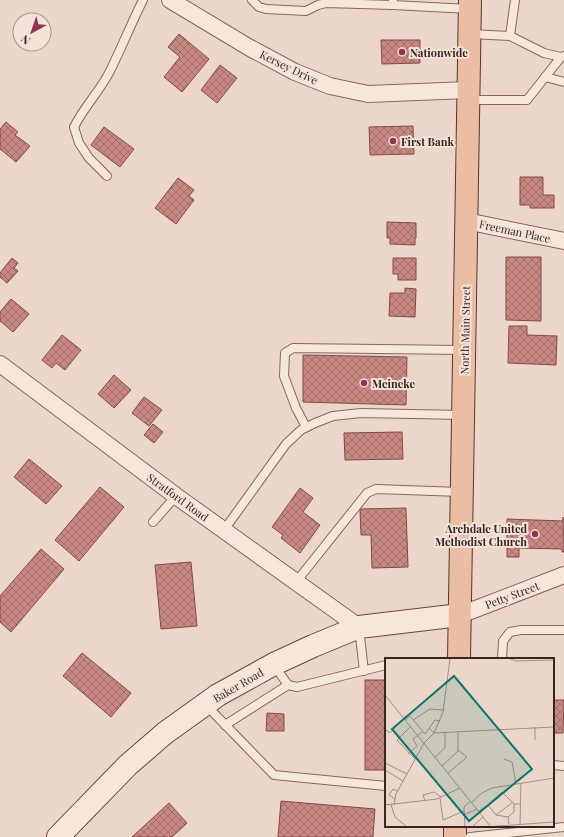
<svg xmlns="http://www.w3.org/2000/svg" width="564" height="837" font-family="'Playfair Display',serif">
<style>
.building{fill:url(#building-cross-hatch);stroke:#844b46}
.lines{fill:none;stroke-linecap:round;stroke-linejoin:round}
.lane-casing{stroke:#86675f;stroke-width:10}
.street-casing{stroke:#86675f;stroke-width:18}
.secondary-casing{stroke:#684942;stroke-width:24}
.primary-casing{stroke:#553732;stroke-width:24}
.lane{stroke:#f7e6dc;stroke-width:8}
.street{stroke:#f7e6dc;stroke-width:16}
.secondary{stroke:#f7e6dc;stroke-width:22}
.primary{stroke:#ebbea4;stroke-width:22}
.poi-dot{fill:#913352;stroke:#f3e2d8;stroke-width:1.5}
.labels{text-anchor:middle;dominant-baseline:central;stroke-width:4;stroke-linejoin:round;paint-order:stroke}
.poi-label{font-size:11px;font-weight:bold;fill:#382521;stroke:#f3e2d8;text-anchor:start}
.street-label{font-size:11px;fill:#382521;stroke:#f3e2d8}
.inset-road{fill:none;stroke:#a38f86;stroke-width:1}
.view{fill:#0f766e;fill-opacity:0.15;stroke:#0f766e;stroke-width:2}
.inset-edge{fill:none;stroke:#382521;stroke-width:2}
</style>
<defs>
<pattern id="building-cross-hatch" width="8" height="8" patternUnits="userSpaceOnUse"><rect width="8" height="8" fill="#c78882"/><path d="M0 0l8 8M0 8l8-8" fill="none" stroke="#a36f6a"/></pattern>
</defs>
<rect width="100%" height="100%" fill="#ebd6c9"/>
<g class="building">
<polygon points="179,34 209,59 182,92 164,77 180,57 168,47"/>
<polygon points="381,40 420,40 420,63 382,64"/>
<polygon points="220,65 237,78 217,103 201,90"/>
<polygon points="6,122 18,132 15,135 30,146 16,162 0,149 0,129"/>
<polygon points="413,126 414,154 370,155 369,127"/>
<polygon points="104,127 134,149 120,167 91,145"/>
<polygon points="520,177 543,177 543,195 554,195 554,208 530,208 530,205 520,205"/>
<polygon points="178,178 194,190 189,196 194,200 176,224 155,208"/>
<polygon points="387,222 416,223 416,238 415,238 415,245 390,244 390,238 387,238"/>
<polygon points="506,257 541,257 541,321 506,320"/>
<polygon points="12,258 18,263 14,268 18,271 7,283 0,277 0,273"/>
<polygon points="393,258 416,258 416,280 398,280 398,274 393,274"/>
<polygon points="405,288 416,289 415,317 389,316 390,293 405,293"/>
<polygon points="11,299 29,314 13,332 0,321 0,312"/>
<polygon points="509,326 527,326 527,335 557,336 556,365 508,363"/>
<polygon points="62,335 81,350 65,370 56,363 52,368 42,360"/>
<polygon points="303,355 407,357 406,405 303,402"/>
<polygon points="114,375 131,390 114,408 98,394"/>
<polygon points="144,397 162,410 149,426 132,413"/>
<polygon points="153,424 163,432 154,443 144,435"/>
<polygon points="402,432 403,459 345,460 344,433"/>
<polygon points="29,459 62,486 46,504 14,477"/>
<polygon points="100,487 124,507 79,561 55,540"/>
<polygon points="300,488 313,498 303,512 320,525 300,553 281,538 283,535 272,527"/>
<polygon points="406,508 408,567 372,568 371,535 361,535 360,509"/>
<polygon points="563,517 564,552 562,552 562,549 519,548 519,557 507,557 507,519 563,521"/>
<polygon points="41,549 64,569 11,632 0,622 0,596"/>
<polygon points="191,562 197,626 161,629 155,565"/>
<polygon points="82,653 131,693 111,717 63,676"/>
<rect x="365" y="680" width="21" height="90"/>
<polygon points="553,700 564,700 563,733 553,733"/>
<polygon points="267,713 284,714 284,731 266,731"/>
<polygon points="281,801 375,809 373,837 278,837"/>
<polygon points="169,803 187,823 172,837 132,837"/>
</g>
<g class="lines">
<g class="lane-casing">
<g id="lane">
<polyline points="252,0 259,7 266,9 306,11 318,5 326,3 393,5"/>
<polyline points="393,1 393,5 469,9"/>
<polyline points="470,34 510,36 544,53 561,57"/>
<polyline points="510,36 515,0"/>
<polyline points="545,77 564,82"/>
<polyline points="469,100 527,100 561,57 564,56"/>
<path d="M107,176L89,158L79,143L74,127C84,107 99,92 109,73C121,49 131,24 143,0"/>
<polyline points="306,427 296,408 284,376 285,353 293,348 464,350"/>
<polyline points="153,522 176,496"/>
<polyline points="224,530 286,444 301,430 315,423 333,416 361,413 463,415"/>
<polyline points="296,582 367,493 376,489 461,492"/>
<polyline points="359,628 364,671"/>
<polyline points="502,659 503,641 510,632 521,630 564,630"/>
<polyline points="274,665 288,685 297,687 386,665"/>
<polyline points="205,704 274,775 386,786"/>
<polyline points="225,725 288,685"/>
<polyline points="553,765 564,766"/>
<polyline points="470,837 564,827"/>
</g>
</g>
<g class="street-casing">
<g id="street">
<polyline points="170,0 250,48 295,72 330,86 368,94 468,90"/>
<polyline points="466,221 564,241"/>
<polyline points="0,364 176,496 359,627"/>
<polyline points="460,615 564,575"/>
</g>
</g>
<g class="secondary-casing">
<polyline id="secondary" points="58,837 128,765 165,733 218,695 274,664 313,646 359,627 460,615"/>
</g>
<g class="primary-casing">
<g id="primary">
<polyline points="459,659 470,0"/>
<polyline points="455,837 455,826"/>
</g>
</g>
<use href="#lane" class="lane"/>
<use href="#street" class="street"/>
<use href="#secondary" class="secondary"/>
<use href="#primary" class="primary"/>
</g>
<g class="poi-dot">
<circle cx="402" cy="52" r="4"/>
<circle cx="393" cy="141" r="4"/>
<circle cx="364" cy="383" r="4"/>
<circle cx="535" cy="534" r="4"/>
</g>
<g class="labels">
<g class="poi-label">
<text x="410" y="52">Nationwide</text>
<text x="401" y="141">First Bank</text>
<text x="372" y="383">Meineke</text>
<text x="527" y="528" text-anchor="end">Archdale United<tspan x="527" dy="13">Methodist Church</tspan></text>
</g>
<g class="street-label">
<text transform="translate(289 67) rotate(26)">Kersey Drive</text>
<text transform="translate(515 231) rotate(12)">Freeman Place</text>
<text transform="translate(465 330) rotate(-89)">North Main Street</text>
<text transform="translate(178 497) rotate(36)">Stratford Road</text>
<text transform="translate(512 595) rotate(-21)">Petty Street</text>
<text transform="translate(238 685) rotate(-30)">Baker Road</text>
</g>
</g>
<g transform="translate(385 658)">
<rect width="169" height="169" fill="#ebd6c9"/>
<path class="inset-road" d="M123,0L131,3L169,2M0,37L106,169M20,62L25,58L40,76L50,62L55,63M28,62L45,51L59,52M25,69L12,82L30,101M150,69V82M44,70L49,75L169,69M0,71L5,75L19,60M23,96L32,88L28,81L37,74M50,99L60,90V74M119,101L127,104L131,126M0,105L22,116M57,108L73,93V73M0,112L18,123M63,115L82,99L73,92M55,140L58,162L79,153M10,141L4,137L8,131L12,133M40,143L38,137L49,134L56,139M87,144L97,135L107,130L169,120M0,147L52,141L75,130M6,147L10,159L22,169M9,147L11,136L39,85L49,75L58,54L65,0M103,147L117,134L129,146M94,153L103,147L111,157L123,159L124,166M79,157L92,151M111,157L128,144M123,159L129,154V146H136M135,166L136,125M80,169L79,149L86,143M87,169L98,159M100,169L169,164"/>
<path class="view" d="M69,18L147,111L84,163L7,71Z"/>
<rect width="169" height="169" class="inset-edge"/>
</g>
<g transform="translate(32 32) rotate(220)"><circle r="19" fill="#f3e2d8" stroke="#a8968f"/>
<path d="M0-3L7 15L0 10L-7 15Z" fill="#913352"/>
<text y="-6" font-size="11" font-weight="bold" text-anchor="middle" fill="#382521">N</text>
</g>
</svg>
